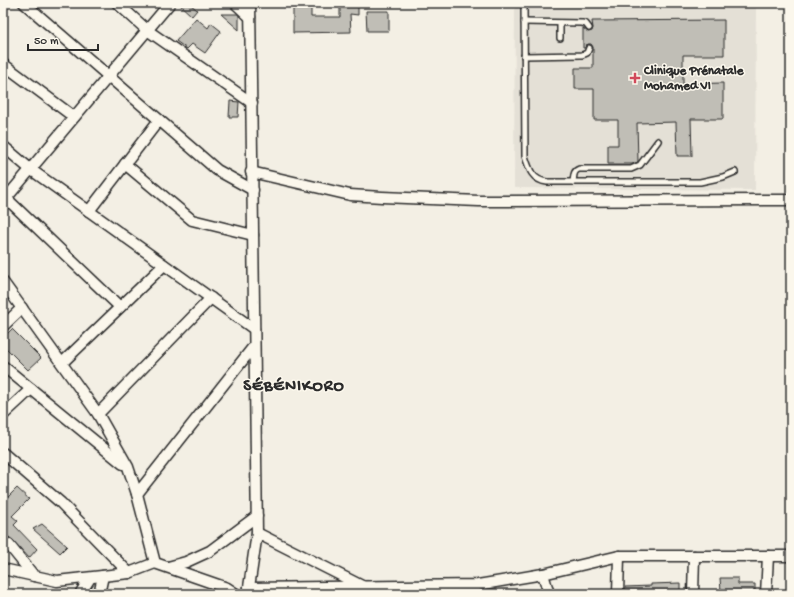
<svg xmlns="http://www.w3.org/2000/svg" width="794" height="597" font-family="'Gochi Hand',sans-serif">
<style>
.built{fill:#e4e0d6}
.building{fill:#c0beb6;stroke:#2b2b2b}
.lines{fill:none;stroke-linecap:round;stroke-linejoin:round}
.service-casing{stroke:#2b2b2b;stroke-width:8}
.minor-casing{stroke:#2b2b2b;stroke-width:13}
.service{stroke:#fbf7ec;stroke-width:5}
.minor{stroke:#fbf7ec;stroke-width:10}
.poi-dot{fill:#d1495b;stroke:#fbf7ec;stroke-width:1.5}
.labels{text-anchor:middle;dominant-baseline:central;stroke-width:3;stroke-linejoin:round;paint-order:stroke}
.poi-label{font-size:13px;font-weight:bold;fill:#2b2b2b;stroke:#fbf7ec;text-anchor:start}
.district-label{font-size:17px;font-weight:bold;letter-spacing:1px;fill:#2b2b2b;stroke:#fbf7ec}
</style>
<rect width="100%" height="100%" fill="#f3efe4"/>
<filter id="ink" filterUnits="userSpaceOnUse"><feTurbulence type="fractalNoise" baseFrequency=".025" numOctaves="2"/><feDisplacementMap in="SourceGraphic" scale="8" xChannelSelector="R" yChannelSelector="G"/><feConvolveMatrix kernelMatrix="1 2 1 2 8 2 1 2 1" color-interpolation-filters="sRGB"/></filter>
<g filter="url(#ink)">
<polygon class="built" points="515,3 756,3 755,190 514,188"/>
<g class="building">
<polygon points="178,3 189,3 197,10 192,16"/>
<polygon points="293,3 311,3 311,17 340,17 340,3 358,3 358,15 350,14 351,32 293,33"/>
<polygon points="366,11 389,11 389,31 367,31"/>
<polygon points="221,14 238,14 239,16 239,30"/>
<polygon points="196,18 208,28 211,23 221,31 205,53 192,44 187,49 176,41"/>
<polygon points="724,20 724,55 683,55 683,84 723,83 723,119 691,119 692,156 677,156 676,122 637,123 638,162 632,164 608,164 608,145 618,145 618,120 594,120 594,89 575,89 575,68 593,68 593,47 591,44 589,44 586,45 585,48 583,48 583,28 588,32 592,31 593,28 592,21"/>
<polygon points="230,101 239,102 238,117 229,117"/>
<polygon points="12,329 41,358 28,370 3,345 3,338"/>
<polygon points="17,488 29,499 12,516 18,521 14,525 37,549 29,558 13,540 7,536 3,535 3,515 7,510 3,507 3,502"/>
<polygon points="42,524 67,546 60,553 33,529"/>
<polygon points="720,578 738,578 738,584 755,584 755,594 725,594 725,591 721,591"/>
<polygon points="680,583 680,594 624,594 625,587 651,586 651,584"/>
</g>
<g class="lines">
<g class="service-casing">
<g id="service">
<path d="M524,3L525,156C529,169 532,180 547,182H700L723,177L735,172"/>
<polyline points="524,22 582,23 586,24 589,28"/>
<polyline points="560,23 560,38"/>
<polyline points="524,56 582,55 587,53 589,48"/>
<path d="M573,182C574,176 573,171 579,169H631L640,165L658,141"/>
</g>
</g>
<g class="minor-casing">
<g id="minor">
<polyline points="24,3 217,170 253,190"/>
<polyline points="117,3 147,30 252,103"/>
<polyline points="235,3 250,17"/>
<polyline points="3,64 74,117"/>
<polyline points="3,146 30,169 254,329"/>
<polyline points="125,164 192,220 253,235"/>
<polyline points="251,172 350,195 382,197 479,201 791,200"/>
<polyline points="6,198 120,307"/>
<polyline points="3,202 170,3"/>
<polyline points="89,211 159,120"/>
<polyline points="3,282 98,414 128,467 137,494 155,563 227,588 236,594"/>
<polyline points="3,326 22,308"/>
<polyline points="62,363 164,265"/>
<polyline points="3,366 123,464"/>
<polyline points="98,414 211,298"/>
<polyline points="3,415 31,389"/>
<polyline points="3,453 61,503 129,573"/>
<polyline points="137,494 254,346"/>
<polyline points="257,533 362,586 362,594"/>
<polyline points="3,541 9,545 34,576"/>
<polyline points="168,567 186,562 210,551 257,516"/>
<polyline points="3,569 57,581 129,573 155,563"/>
<polyline points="543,574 549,594"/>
<polyline points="249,588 478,585 543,574 619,556 791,556"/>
<polyline points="80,594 90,578"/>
<polyline points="99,594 103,576"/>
<polyline points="248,594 257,533 250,3"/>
<polyline points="618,594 619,556"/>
<polyline points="693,594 694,556"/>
<polyline points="766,594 768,556"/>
</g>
</g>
<use href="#service" class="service"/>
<use href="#minor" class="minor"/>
</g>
</g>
<path class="poi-dot" d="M633 72h4v4h4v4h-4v4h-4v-4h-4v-4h4z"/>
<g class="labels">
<g class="poi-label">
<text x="644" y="71">Clinique Prénatale<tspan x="644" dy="15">Mohamed VI</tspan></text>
</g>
<g class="district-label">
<text x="294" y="387">SÉBÉNIKORO</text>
</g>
</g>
<rect width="794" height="597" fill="none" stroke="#fbf7ec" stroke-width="16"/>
<rect x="8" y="8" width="778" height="581" fill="none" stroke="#2b2b2b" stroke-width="1.5" filter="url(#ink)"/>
<path d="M28 44v6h70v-6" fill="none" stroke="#2b2b2b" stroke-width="2"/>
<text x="34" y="44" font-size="12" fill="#2b2b2b" stroke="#fbf7ec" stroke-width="3" paint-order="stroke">50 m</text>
</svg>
